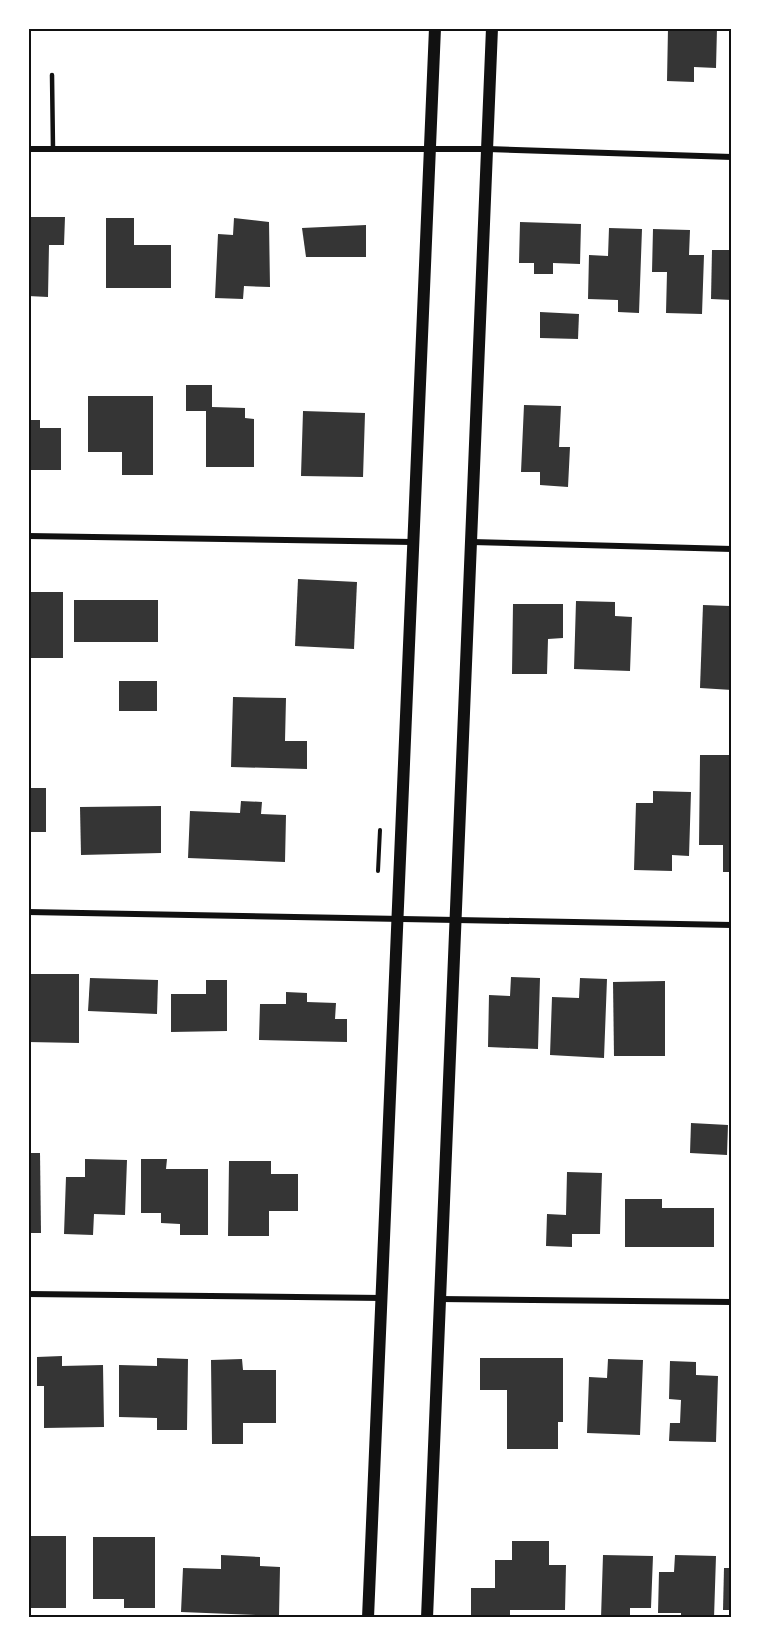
<svg xmlns="http://www.w3.org/2000/svg" width="760" height="1646" font-family="Mulish,sans-serif">
  <rect width="100%" height="100%" fill="#fff"/>
  <g fill="#353535">
    <path d="M668,28H717L716,68L694,67V82L667,81Z"/>
    <path d="M28,217H65L64,245H49L48,297L28,296Z"/>
    <path d="M106,218H134V245H171V288H106Z"/>
    <path d="M234,218L269,222L270,287L244,286L243,299L215,298L218,234L233,235Z"/>
    <path d="M520,222L581,224L580,264L553,263V274H534V263H519Z"/>
    <path d="M366,225V257H306L302,228Z"/>
    <path d="M609,228L642,229L639,313L618,312V300L588,299L589,255L608,256Z"/>
    <path d="M653,229L690,230L689,255H704L702,314L666,313L667,272H652Z"/>
    <path d="M712,250H732V300L711,299Z"/>
    <path d="M540,312L579,314L578,339L540,338Z"/>
    <path d="M186,385H212V407L245,408V418L254,419V467H206V411H186Z"/>
    <path d="M88,396H153V475H122V452H88Z"/>
    <path d="M524,405L561,406L559,447H570L568,487L540,485V472H521Z"/>
    <path d="M303,411L365,413L363,477L301,476Z"/>
    <path d="M28,420H40V428H61V470H28Z"/>
    <path d="M298,579L357,582L354,649L295,646Z"/>
    <rect x="28" y="592" width="35" height="66"/>
    <rect x="74" y="600" width="84" height="42"/>
    <path d="M576,601L615,602V616L632,617L630,671L574,669Z"/>
    <path d="M513,604H563V638L548,639L547,674H512Z"/>
    <path d="M703,605L730,606L732,690L700,688Z"/>
    <rect x="119" y="681" width="38" height="30"/>
    <path d="M233,697L286,698L285,741H307V769L231,767Z"/>
    <path d="M700,755H732V872H723V845H699Z"/>
    <rect x="28" y="788" width="18" height="44"/>
    <path d="M653,791L691,792L689,856L672,855V871L634,870L636,803H653Z"/>
    <path d="M241,801L262,802L261,814L286,815L285,862L188,858L190,811L240,813Z"/>
    <path d="M161,806V853L81,855L80,807Z"/>
    <path d="M28,974H79V1043L28,1042Z"/>
    <path d="M511,977L540,978L538,1049L488,1047L489,995L510,996Z"/>
    <path d="M90,978L158,980L157,1014L88,1011Z"/>
    <path d="M580,978L607,979L604,1058L550,1055L552,997L579,998Z"/>
    <path d="M206,980H227V1031L171,1032V994H206Z"/>
    <path d="M665,981V1056H614L613,982Z"/>
    <path d="M286,992L307,993V1002L336,1003L335,1019H347V1042L259,1040L260,1004H286Z"/>
    <path d="M691,1123L728,1125L727,1155L690,1153Z"/>
    <path d="M28,1153H40L41,1233H28Z"/>
    <path d="M85,1159L127,1160L125,1215L94,1214L93,1235L64,1234L66,1177H85Z"/>
    <path d="M141,1159H167L166,1169H208V1235H180V1224L161,1223V1213H141Z"/>
    <path d="M229,1161H271V1174H298V1211H269V1236H228Z"/>
    <path d="M567,1172L602,1173L600,1234H572V1247L546,1246L547,1214L566,1215Z"/>
    <path d="M625,1199H662V1208H714V1247H625Z"/>
    <path d="M62,1356V1366L103,1365L104,1427L44,1428V1386H37V1357Z"/>
    <path d="M157,1358L188,1359L187,1430H157V1418L119,1417V1365L157,1366Z"/>
    <path d="M480,1358H563V1422H558V1449H507V1390H480Z"/>
    <path d="M242,1359L243,1370H276V1423H243V1444H212L211,1360Z"/>
    <path d="M608,1359L643,1360L640,1435L587,1433L589,1377L607,1378Z"/>
    <path d="M670,1361L696,1362V1375L718,1376L716,1442L669,1441L670,1423H680L681,1400L669,1399Z"/>
    <rect x="28" y="1536" width="38" height="72"/>
    <path d="M93,1537H155V1608H124V1599H93Z"/>
    <path d="M512,1541H549V1565H566L565,1610H510V1618H471V1588H495V1560H512Z"/>
    <path d="M221,1555L260,1557V1566L280,1567L279,1616L181,1612L183,1568L221,1569Z"/>
    <path d="M603,1555L653,1556L651,1608H630V1618H601Z"/>
    <path d="M675,1555L716,1556L714,1618H681V1613H658L659,1572H674Z"/>
    <path d="M724,1568H732V1610H723Z"/>
  </g>
  <g fill="none" stroke-linecap="round" stroke-linejoin="round">
    <path stroke="#111" stroke-width="4" d="M378,871L380,830"/>
    <path stroke="#111" stroke-width="4.5" d="M52,75L53,149"/>
    <g stroke="#111" stroke-width="6">
      <path d="M28,149H488L732,157"/>
      <path d="M28,536L413,542"/>
      <path d="M472,542L732,549"/>
      <path d="M28,912L732,925"/>
      <path d="M28,1294L383,1298"/>
      <path d="M439,1299L732,1302"/>
    </g>
    <g stroke="#111" stroke-width="12">
      <path d="M368,1618L435,28"/>
      <path d="M427,1618L492,28"/>
    </g>
  </g>
  <rect width="760" height="1646" fill="none" stroke="#ffffff" stroke-width="60"/>
  <rect x="30" y="30" width="700" height="1586" fill="none" stroke="#111" stroke-width="2"/>
</svg>
